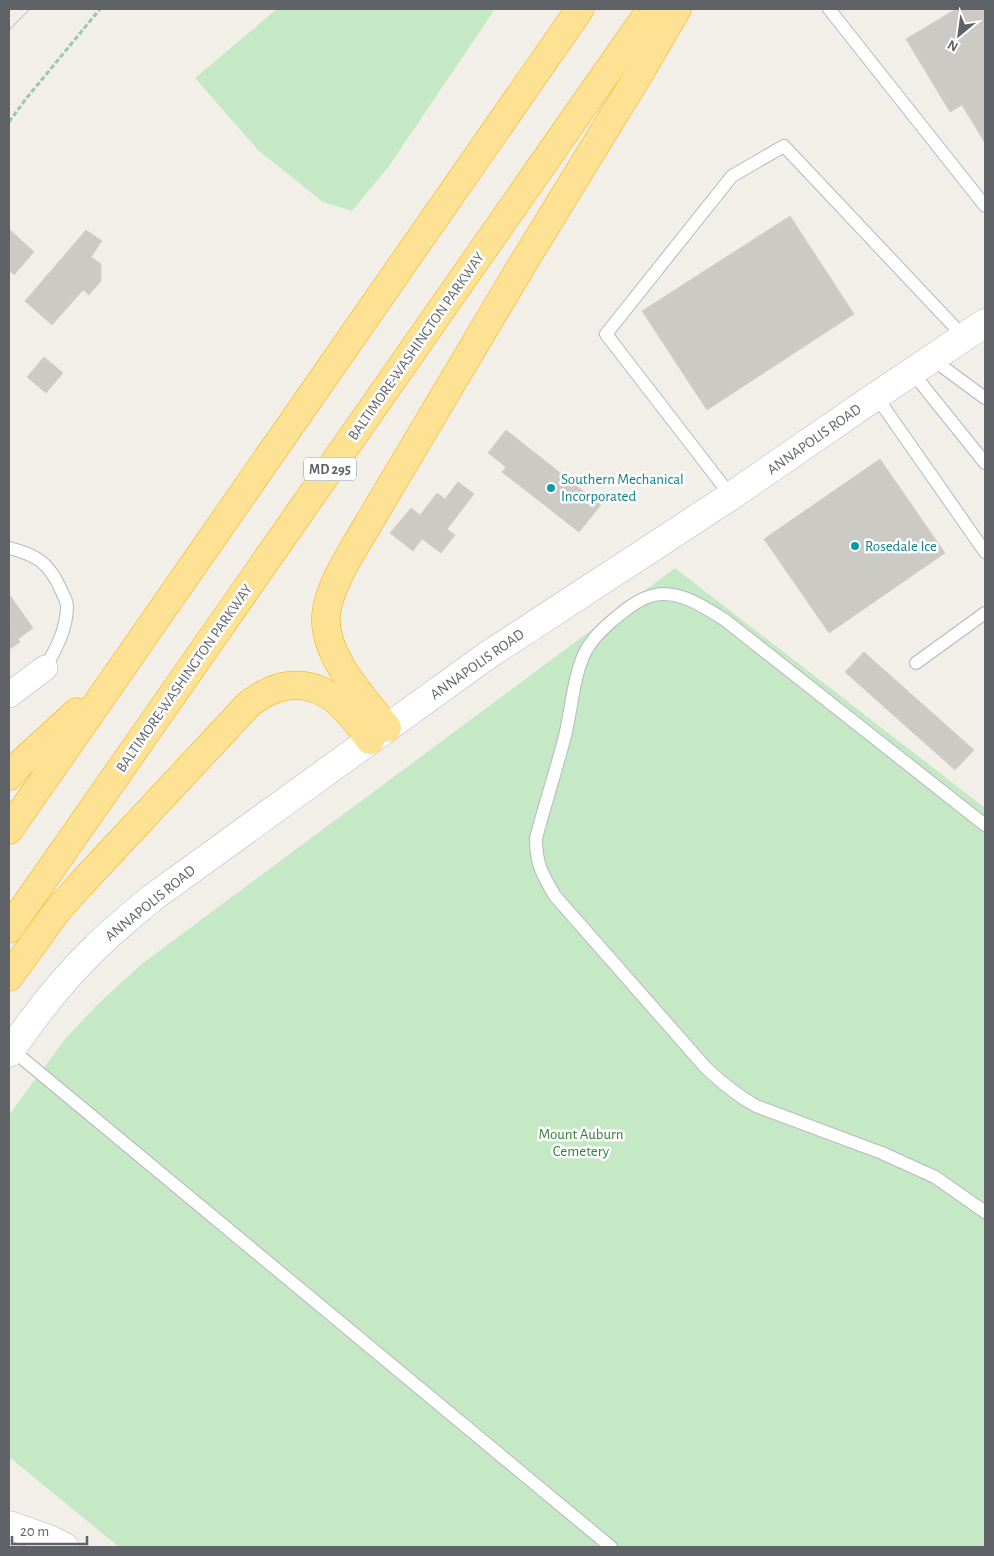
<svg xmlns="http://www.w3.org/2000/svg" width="994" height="1556" font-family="'Alegreya Sans',sans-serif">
  <rect width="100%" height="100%" fill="#f1efe8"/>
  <g fill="#c5e8c5">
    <path d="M277,9H495L389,166L352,211L323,202L258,150L195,78Z"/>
    <path d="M675,568L985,808V1547H119L9,1457V1115L65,1039L99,1003L143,963Z"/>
  </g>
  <g fill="#cccac5" stroke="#d6d1c6">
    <path d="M956,9H985V143L962,105L950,112L906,39Z"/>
    <path d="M790,216L854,314L707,410L642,311Z"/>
    <path d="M9,229L34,252L14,275L9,270Z"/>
    <path d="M86,230L102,241L91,257L101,264V281L89,295L83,290L52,325L25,301Z"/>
    <path d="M44,357L63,373L46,393L27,377Z"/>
    <path d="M506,430L601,505L579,532L502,472L506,467L488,453Z"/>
    <path d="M880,459L945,553L829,633L764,539Z"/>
    <path d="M458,482L474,494L447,529L455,535L441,553L422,539L413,551L390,533L411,508L420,515L437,493L445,499Z"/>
    <path d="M9,594L33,628L18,639L9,626Z"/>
    <path d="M9,626L20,642L10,649L9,647Z"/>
    <path d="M864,652L974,750L955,770L845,672Z"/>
  </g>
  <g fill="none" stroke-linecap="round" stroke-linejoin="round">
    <defs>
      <g id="service">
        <path d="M829,9L985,206"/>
        <path d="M932,359L985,398"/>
        <path d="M912,372L985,463"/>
        <path d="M876,396L985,552"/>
        <path d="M731,496L606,334L732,176L784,146L964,337"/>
        <path d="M9,548C38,555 50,564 62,592C64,596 67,602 67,606C67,629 56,649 45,668"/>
        <path d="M916,663L985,613"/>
        <path d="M985,825L725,620C705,607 679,590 655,595C639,598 625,610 613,620C599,632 587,644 581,662C572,686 571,714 564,740C555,773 545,805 536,838C536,865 542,874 555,896L706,1068C722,1083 736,1095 756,1106L882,1153L935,1177L985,1212"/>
        <path d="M11,1049L611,1547"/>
      </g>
      <path id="minor" d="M9,695L45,668"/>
      <path id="tertiary" d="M9,1525L49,1539L65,1547"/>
      <path id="secondary" d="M9,1053C34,1016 62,980 94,949C112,931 132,915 152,898L485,657L731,496L876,396L985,323"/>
      <g id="motorway">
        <path d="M387,728C364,698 323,656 326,615C329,589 345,563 358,541L522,265L641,71L677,9"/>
        <path d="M9,776L19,765L77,712"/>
        <path d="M9,830L580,9"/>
        <path d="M9,929L651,9"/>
        <path d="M9,977L57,911L80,885L248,705C276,682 307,677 337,701C350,712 360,726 370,740"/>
      </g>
    </defs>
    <use href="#service" stroke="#b5b8bc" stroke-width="14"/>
    <use href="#minor" stroke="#b5b8bc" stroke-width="26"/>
    <use href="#tertiary" stroke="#b5b8bc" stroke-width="29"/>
    <use href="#secondary" stroke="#b6babf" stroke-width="29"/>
    <use href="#motorway" stroke="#f9ab00" stroke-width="29"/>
    <path stroke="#9cc7a9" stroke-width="3" stroke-dasharray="5 2.5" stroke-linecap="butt" d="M9,122L25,100L100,9"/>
    <use href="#service" stroke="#fff" stroke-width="12"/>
    <use href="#minor" stroke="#fff" stroke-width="25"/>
    <use href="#tertiary" stroke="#fff" stroke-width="28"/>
    <use href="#secondary" stroke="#fff" stroke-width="28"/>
    <use href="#motorway" stroke="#fde293" stroke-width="28"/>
    <path stroke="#b6b7b8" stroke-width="1" d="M9,30L30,9"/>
  </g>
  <g fill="#0f9aa8" stroke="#fff" stroke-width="2">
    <circle cx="551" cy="488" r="5"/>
    <circle cx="855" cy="546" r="5"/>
  </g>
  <g text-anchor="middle" stroke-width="5" stroke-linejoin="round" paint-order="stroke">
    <rect fill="#fff" stroke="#8f9295" stroke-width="1" x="304" y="457.5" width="52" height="23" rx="4"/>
    <g font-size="14" font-weight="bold" fill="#5f6368">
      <text x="330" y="474">MD 295</text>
    </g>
    <g font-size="15" fill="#5f6368" stroke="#fff">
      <text transform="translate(416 346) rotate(-55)" y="5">BALTIMORE-WASHINGTON PARKWAY</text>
      <text transform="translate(814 439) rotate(-35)" y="5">ANNAPOLIS ROAD</text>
      <text transform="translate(477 664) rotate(-35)" y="5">ANNAPOLIS ROAD</text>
      <text transform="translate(184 678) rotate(-55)" y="5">BALTIMORE-WASHINGTON PARKWAY</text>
      <text transform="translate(150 903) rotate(-39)" y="5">ANNAPOLIS ROAD</text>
    </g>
    <g font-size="15" fill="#0d838f" stroke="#fff" text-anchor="start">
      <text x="561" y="484">Southern Mechanical<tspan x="561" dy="17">Incorporated</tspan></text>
      <text x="865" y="551">Rosedale Ice</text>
    </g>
    <g font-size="15" fill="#348238" stroke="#fff">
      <text x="581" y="1139">Mount Auburn<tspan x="581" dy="17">Cemetery</tspan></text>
    </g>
  </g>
  <rect width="994" height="1556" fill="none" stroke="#5f6368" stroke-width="20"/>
  <g transform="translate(959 35) rotate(209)" stroke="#ffffff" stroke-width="4" paint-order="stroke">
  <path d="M0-4L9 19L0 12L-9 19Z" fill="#5f6368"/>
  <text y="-8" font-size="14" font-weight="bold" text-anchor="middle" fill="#5f6368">N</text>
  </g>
  <path d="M12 1536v8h75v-8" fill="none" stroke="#5f6368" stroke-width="2.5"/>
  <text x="20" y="1536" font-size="15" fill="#5f6368" stroke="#ffffff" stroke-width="4" paint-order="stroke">20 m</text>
</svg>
